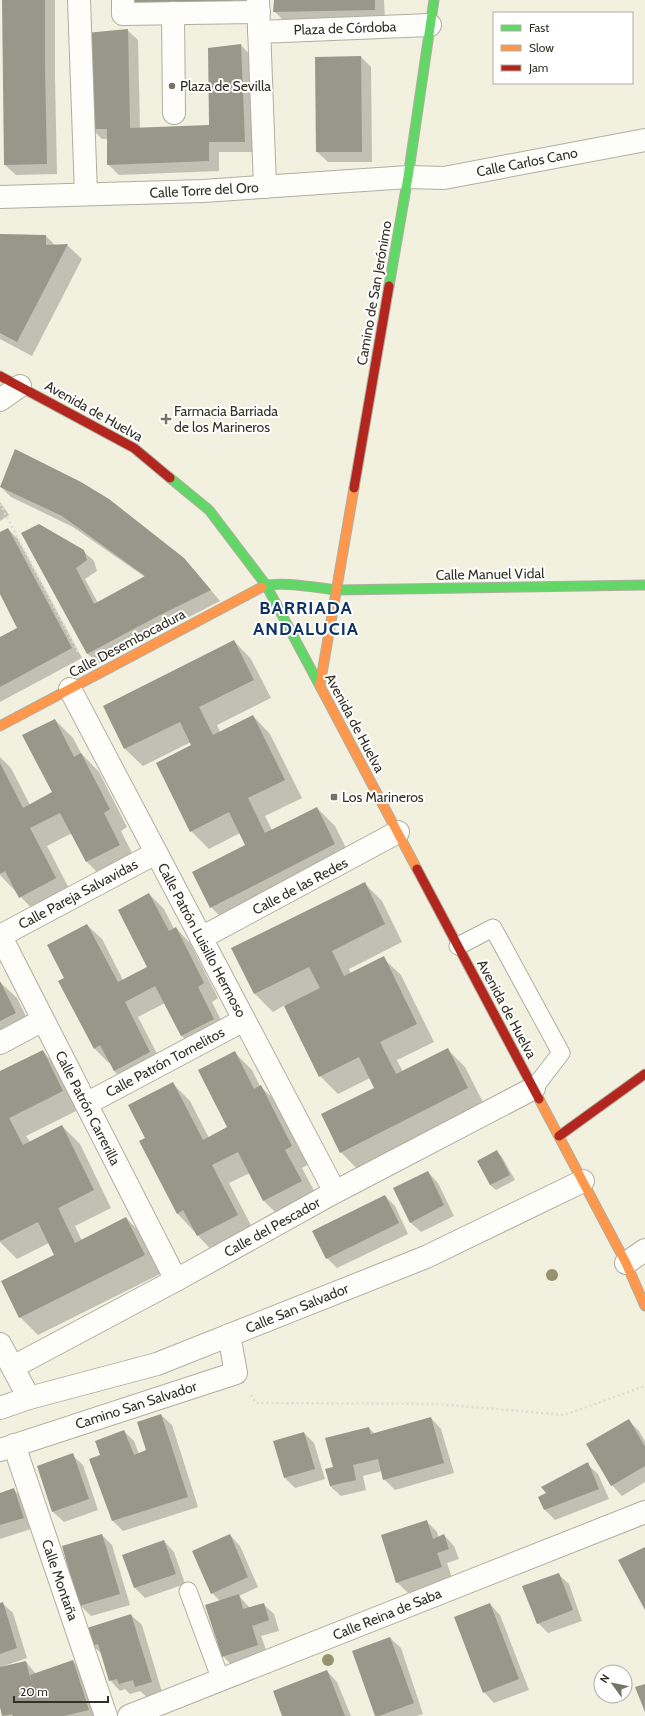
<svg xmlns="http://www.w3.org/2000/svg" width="645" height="1716" font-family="Cabin,sans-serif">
  <rect width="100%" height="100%" fill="#f2f1df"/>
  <g fill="#0003">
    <path d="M3,0H55V78L57,174L16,175L5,165Z"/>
    <path d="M132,0H247V16Z"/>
    <path d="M275,0H384L385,20L285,22L274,11Z"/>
    <path d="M127,30L138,40L140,129L210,126L241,45L251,56L255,152H219V171L119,175L108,164V139H102L92,129Z"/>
    <path d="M361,57L371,67L372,162H328L317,152Z"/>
    <path d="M0,235L46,236L56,246L67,245L82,259L32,356L0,339Z"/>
    <path d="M1,487L194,570L220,601L98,664L88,654L23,533L83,551L94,561L97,571L85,579L98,603L145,577L73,527L11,497Z"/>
    <path d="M0,502L9,515L0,521Z"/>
    <path d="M8,529L18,539L82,658L0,702V638L18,628L0,592V533Z"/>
    <path d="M234,641L251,659L271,698L217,725L220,732L253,716L270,734L302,798L265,816L272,830L317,808L335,826L353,862L229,925L211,907L246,845L240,833L209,849L191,831L193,746L191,742L143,766L125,749L104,706Z"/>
    <path d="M55,720L73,738L81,753L99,772L127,827L121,831L137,863L104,879L87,862L72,833L47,846L73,896L38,915L0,875V757L11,768L30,805L53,793Z"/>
    <path d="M364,883L382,901L402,942L349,969L351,974L383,958L401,975L434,1042L397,1060L403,1072L448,1050L465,1067L485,1106L358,1170L341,1152L375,1088L370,1078L338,1094L320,1076L285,1005L273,1012L255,994L233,949Z"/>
    <path d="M149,894L164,909L174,929L176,928L190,943L218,998L212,1002L228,1034L196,1050L181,1035L165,1003L138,1017L164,1067L129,1085L114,1071L110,1062L109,1063L94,1048L65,978L87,925L102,939L123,980L148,967Z"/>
    <path d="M0,982L17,998L33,1031L0,1048Z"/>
    <path d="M42,1051L60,1069L80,1109L26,1136L30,1142L62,1126L80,1144L111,1208L75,1226L82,1241L126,1218L144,1236L162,1273L38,1335L20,1317L56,1256L49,1243L17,1259L0,1242V1073Z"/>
    <path d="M234,1052L252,1070L260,1086L279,1104L309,1164L302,1168L319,1200L282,1219L264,1201L250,1173L229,1183L255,1233L215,1254L177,1213L146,1139L172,1083L190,1101L209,1138L229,1128Z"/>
    <path d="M497,1152L502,1157L515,1180L496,1190L490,1185Z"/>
    <path d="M428,1172L438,1183L454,1216L421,1232L410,1222Z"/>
    <path d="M385,1196L395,1206L408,1234L337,1268L327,1258Z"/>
    <path d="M161,1415L172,1425L198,1507L123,1531L113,1521L90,1460L101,1456L124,1431L134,1441L139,1454L148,1451Z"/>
    <path d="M431,1418L441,1429L454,1473L395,1490L384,1479L382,1471L363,1476L366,1490L341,1496L330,1486L334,1468L369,1428L375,1434Z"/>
    <path d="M628,1420L639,1431L645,1441V1482L622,1496L612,1485Z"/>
    <path d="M304,1433L314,1443L325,1479L295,1488L285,1478Z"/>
    <path d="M72,1455L83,1465L98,1510L64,1522L53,1512L38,1467Z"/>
    <path d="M587,1464L598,1474L609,1499L555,1520L544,1509Z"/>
    <path d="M14,1490L25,1500L34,1528L0,1539V1494Z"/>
    <path d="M426,1521L437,1532L439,1538L444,1535L454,1546L459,1559L447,1563L452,1578L408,1593L397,1582Z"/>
    <path d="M102,1535L112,1545L130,1605L91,1616L80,1605Z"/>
    <path d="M230,1535L240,1546L258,1587L239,1596L250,1608L263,1604L274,1614L279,1631L261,1636L268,1655L233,1667L223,1656L220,1601L212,1593Z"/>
    <path d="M164,1541L174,1552L185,1584L145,1598L135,1588Z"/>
    <path d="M558,1574L569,1584L582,1621L548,1633L538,1623Z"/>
    <path d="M2,1603L13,1613L27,1658L4,1666L5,1667L26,1662L36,1674L73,1661L83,1672L98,1716H4L0,1707V1604Z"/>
    <path d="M490,1604L500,1615L529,1690L494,1703L484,1692Z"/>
    <path d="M131,1615L142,1625L162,1692L147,1697L140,1691L130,1694L125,1689L120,1691L110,1680L102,1654L93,1646Z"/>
    <path d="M390,1638L401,1648L423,1714L417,1716H376Z"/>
    <path d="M327,1671L337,1682L351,1716H283Z"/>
  </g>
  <g fill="#989789">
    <path d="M2,0H45V67L47,164L4,165Z"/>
    <path d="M131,0H233V2L131,3Z"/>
    <path d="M274,0H375V10L273,12Z"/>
    <path d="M128,29L130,128L209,125L208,48L241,44L245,142H209V161L107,165V129H91L86,33Z"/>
    <path d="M361,56L362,152H316L315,57Z"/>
    <path d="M0,234L46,235V245L68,244L17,342L0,333Z"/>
    <path d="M15,449L81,482L109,499L184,558L211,590L158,616L87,654L21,533L39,524L84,550L87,560L76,568L94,604L145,576L62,516L0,487Z"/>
    <path d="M8,528L72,648L0,687V637L17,628L0,594V532Z"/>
    <path d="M234,640L254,680L199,707L213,735L253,715L285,780L248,798L265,833L317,807L335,844L210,908L192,872L245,845L229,812L190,832L156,763L191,745L180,722L124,749L103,706Z"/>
    <path d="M55,719L74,757L81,753L110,809L104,813L120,845L86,862L60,813L30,828L56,878L19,898L5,871L0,874V763L23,808L52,792L22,735Z"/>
    <path d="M365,882L385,924L332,951L344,976L384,956L417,1024L380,1042L396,1074L448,1048L468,1088L340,1153L321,1114L374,1088L359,1057L319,1077L284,1006L320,988L309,967L254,994L231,948Z"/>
    <path d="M149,893L169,931L176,927L204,983L198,987L214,1019L181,1036L155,986L125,1002L150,1052L114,1071L100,1045L94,1049L58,981L64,978L47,945L87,924L118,982L147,967L118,910Z"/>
    <path d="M0,981L16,1013L0,1021Z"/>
    <path d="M43,1050L63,1091L9,1118L23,1145L62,1125L94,1190L58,1208L75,1243L126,1217L145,1255L19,1318L1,1281L54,1255L38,1222L0,1241V1071Z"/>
    <path d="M235,1051L254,1089L261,1085L292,1146L285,1150L302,1181L263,1201L238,1152L212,1165L238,1215L197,1236L183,1210L177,1214L139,1141L145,1138L128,1105L173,1082L203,1140L227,1127L198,1070Z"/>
    <path d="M497,1150L510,1175L490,1185L477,1161Z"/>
    <path d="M428,1171L444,1205L410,1223L393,1188Z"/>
    <path d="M385,1195L399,1223L326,1259L312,1231Z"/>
    <path d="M161,1414L188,1497L112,1521L89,1459L100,1455L95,1441L124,1430L134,1455L146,1450L137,1422Z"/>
    <path d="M431,1417L444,1463L383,1480L378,1459L353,1465L356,1480L330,1486L325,1469L333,1467L325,1438L369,1427L371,1434Z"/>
    <path d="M629,1419L645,1447V1466L611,1486L586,1444Z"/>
    <path d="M304,1432L315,1469L284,1478L273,1441Z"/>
    <path d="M73,1453L89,1499L52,1512L37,1466Z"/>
    <path d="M588,1462L599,1489L544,1510L538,1497L546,1493L541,1487Z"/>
    <path d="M14,1488L24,1518L0,1525V1493Z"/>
    <path d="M427,1520L433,1539L444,1534L449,1549L437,1553L442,1567L396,1583L381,1535Z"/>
    <path d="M102,1534L120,1594L79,1606L62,1546Z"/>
    <path d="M230,1534L248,1577L211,1594L192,1551Z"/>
    <path d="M164,1540L176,1574L134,1588L122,1555Z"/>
    <path d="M645,1547V1610L618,1560Z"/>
    <path d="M559,1573L573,1610L537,1624L522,1586Z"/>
    <path d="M239,1594L243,1609L264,1603L269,1620L252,1626L258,1645L222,1657L205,1605Z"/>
    <path d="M3,1602L17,1648L0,1654V1603Z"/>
    <path d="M490,1603L519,1679L483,1693L454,1617Z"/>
    <path d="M131,1614L152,1682L135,1687L133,1680L119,1684L117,1679L109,1681L98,1644L92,1646L87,1628Z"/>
    <path d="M390,1637L414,1703L379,1716H375L352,1651Z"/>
    <path d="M73,1660L89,1710L64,1716H13L12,1714L2,1716L0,1707V1667L26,1661L31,1682L30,1675Z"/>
    <path d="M327,1670L345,1716H282L273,1691Z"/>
    <path d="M645,1684V1712L635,1687Z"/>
  </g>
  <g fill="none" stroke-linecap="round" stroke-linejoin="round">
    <defs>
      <g id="lane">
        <path d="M458,946L493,928L561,1053L534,1088"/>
        <path d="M188,1591L221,1680"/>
      </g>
      <g id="street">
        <path d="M79,0L86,194"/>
        <path d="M123,0V14L259,12"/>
        <path d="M258,0L265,187"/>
        <path d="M173,13L174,113"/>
        <path d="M259,32L430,25"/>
        <path d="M0,197L203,191L408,177L444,178L645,140"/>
        <path d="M0,400L20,386"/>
        <path d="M70,689L335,1192"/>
        <path d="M0,935L176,1280"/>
        <path d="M0,936L156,853"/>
        <path d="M201,938L398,832"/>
        <path d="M0,1043L43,1020"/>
        <path d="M86,1104L244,1020"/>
        <path d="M626,1263L645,1250"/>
        <path d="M0,1344L29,1398"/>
        <path d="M13,1367L176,1280L335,1192L534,1088"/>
        <path d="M0,1408L29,1398L157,1364L426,1257L583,1181"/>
        <path d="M14,1445L106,1716"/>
        <path d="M0,1450L236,1373L229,1335"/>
        <path d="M129,1716L645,1512"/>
      </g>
      <g id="fast">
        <path d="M389,286L408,177L434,0"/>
        <path d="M170,478L209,510L266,585L321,688"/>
        <path d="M262,587C275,580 319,588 336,590L645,585"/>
      </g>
      <g id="slow">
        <path d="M320,685L354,488"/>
        <path d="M321,688L417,869"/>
        <path d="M0,726L262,587"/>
        <path d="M539,1099L626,1263L645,1306"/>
      </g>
      <g id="jam">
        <path d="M0,376L134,448L170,478"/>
        <path d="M354,488L389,286"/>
        <path d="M417,869L539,1099"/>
        <path d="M559,1136L645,1074"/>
      </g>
    </defs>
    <use href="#lane" stroke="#afaea0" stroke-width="19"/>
    <use href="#street" stroke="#afaea0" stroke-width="24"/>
    <use href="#fast" stroke="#afaea0" stroke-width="11"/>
    <use href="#slow" stroke="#afaea0" stroke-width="11"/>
    <use href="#jam" stroke="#afaea0" stroke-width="11"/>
    <g stroke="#dcdbd6" stroke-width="2.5" stroke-dasharray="2 3" stroke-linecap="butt">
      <path d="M0,504L79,654"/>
      <path d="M251,1395L256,1403L439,1404L564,1415L645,1386"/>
    </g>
    <use href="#lane" stroke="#fdfdfa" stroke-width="17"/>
    <use href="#street" stroke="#fdfdfa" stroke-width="22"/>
    <use href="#fast" stroke="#63d668" stroke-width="9"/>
    <use href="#slow" stroke="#ff974d" stroke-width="9"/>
    <use href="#jam" stroke="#b3261e" stroke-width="9"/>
  </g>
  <g fill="#97936c">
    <circle cx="552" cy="1275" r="6"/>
    <circle cx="328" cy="1660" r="6"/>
  </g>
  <g fill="#757466" stroke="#fff" stroke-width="1.5">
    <circle cx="172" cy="86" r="4"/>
    <path d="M164 413h4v4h4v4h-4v4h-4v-4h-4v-4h4z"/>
    <rect x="330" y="793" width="8" height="8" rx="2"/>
  </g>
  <g text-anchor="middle" stroke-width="4" stroke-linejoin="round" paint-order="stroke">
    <g font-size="14" fill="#323125" stroke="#fff">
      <text transform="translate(345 28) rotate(-2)" y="5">Plaza de Córdoba</text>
      <text transform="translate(527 162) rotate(-11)" y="5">Calle Carlos Cano</text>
      <text transform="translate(204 190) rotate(-3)" y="5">Calle Torre del Oro</text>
      <text transform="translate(374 293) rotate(-80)" y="5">Camino de San Jerónimo</text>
      <text transform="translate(94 411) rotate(29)" y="5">Avenida de Huelva</text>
      <text transform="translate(490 574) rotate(-1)" y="5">Calle Manuel Vidal</text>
      <text transform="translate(127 643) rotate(-28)" y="5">Calle Desembocadura</text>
      <text transform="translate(355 723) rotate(62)" y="5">Avenida de Huelva</text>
      <text transform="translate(300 886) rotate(-28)" y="5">Calle de las Redes</text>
      <text transform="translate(78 894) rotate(-28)" y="5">Calle Pareja Salvavidas</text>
      <text transform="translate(202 940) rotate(62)" y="5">Calle Patrón Luisillo Hermoso</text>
      <text transform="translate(507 1009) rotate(62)" y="5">Avenida de Huelva</text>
      <text transform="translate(165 1062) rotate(-28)" y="5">Calle Patrón Tornelitos</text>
      <text transform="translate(88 1108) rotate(63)" y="5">Calle Patrón Carrerilla</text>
      <text transform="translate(272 1227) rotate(-29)" y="5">Calle del Pescador</text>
      <text transform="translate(297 1308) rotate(-22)" y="5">Calle San Salvador</text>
      <text transform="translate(136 1405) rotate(-18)" y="5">Camino San Salvador</text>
      <text transform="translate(60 1580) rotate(71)" y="5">Calle Montaña</text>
      <text transform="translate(387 1614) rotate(-22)" y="5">Calle Reina de Saba</text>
    </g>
    <g font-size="14" fill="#323125" stroke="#fff" text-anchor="start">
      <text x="180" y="91">Plaza de Sevilla</text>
      <text x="174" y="416">Farmacia Barriada<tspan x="174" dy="16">de los Marineros</tspan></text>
      <text x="342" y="802">Los Marineros</text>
    </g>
    <g font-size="18" font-weight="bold" letter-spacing="1" fill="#113468" stroke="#fff">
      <text x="306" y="614">BARRIADA<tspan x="306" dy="21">ANDALUCIA</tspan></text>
    </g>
  </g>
  <rect x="493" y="12" width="140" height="72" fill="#ffffff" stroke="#adada8"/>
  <rect x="501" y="25" width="20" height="6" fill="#63d668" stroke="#adada8"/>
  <text x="529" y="32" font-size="12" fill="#323125">Fast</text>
  <rect x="501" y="45" width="20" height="6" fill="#ff974d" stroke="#adada8"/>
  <text x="529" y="52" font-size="12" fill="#323125">Slow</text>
  <rect x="501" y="65" width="20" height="6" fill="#b3261e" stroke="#adada8"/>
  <text x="529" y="72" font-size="12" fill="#323125">Jam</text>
  <g transform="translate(613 1684) rotate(303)"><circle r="19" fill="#ffffff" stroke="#adada8"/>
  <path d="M0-3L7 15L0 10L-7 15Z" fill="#757466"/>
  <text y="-6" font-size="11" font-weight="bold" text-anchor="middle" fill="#323125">N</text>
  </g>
  <path d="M14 1696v6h94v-6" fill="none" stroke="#323125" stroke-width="2"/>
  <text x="20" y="1696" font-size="12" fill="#323125" stroke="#ffffff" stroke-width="3" paint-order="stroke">20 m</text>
</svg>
